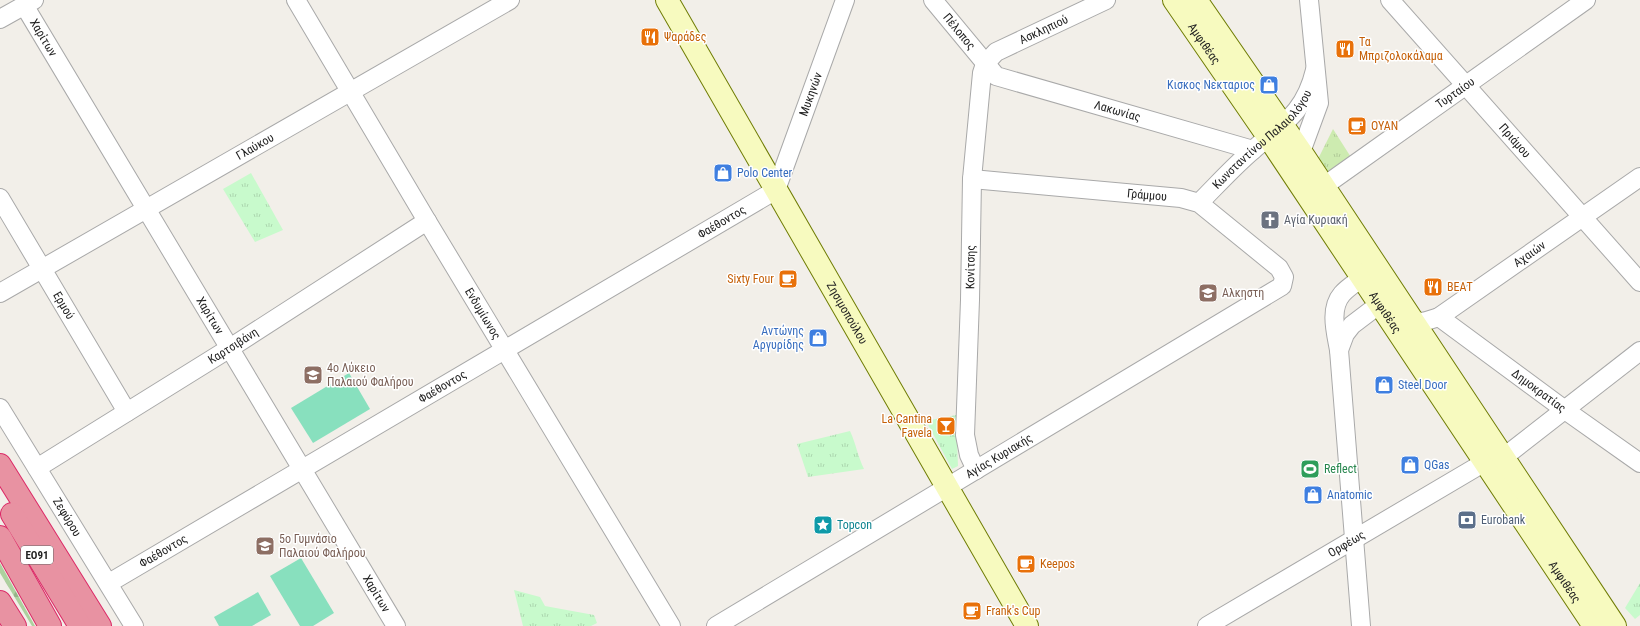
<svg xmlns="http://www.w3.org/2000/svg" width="1640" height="626" font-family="'Roboto Condensed',sans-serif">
  <defs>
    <pattern id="grass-tufts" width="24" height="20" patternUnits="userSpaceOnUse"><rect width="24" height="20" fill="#cdebb0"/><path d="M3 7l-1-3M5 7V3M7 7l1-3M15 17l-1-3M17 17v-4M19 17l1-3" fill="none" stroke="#b0c997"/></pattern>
    <pattern id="forest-firs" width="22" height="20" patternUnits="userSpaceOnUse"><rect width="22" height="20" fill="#add19e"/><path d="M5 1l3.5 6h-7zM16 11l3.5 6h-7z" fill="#95b388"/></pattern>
    <pattern id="park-tufts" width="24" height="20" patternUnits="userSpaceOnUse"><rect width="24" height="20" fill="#c8facc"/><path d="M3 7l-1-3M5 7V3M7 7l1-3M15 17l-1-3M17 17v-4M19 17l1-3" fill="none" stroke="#acd6af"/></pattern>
  </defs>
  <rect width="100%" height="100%" fill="#f2efe9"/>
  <path fill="url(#grass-tufts)" d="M1333,129L1354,162L1332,178L1317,161Z"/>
  <path fill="url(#forest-firs)" d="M0,563L35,626H32L0,573Z"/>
  <g fill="url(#park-tufts)">
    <path d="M251,173L283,230L255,242L223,189Z"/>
    <path d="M956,415L958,466L952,469L926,421Z"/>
    <path d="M850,431C856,444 858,457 864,469L808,477L797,444Z"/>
    <path d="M1640,583V615L1635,619L1625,608Z"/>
    <path d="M514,590L540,597L545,606L594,615L597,623L591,626H523Z"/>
  </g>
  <g fill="#88e0be">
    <path d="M349,373L370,409L313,443L291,408Z"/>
    <path d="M301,558L334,613L313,626H300L270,576Z"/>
    <path d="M258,592L271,615L252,626H219L214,617Z"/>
  </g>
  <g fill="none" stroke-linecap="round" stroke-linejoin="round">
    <defs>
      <g id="street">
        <path id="s1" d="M296,0L427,221L671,626"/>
        <path id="s2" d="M933,0L996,76L1253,150"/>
        <path id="s3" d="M1390,0L1640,282"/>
        <path id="s4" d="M24,5L396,626"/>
        <path d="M0,19L34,0"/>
        <path d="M1301,152L1319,103L1309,0"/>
        <path id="s5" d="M1324,186L1586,0"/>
        <path id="s6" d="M0,198L127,412"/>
        <path id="s7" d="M1199,203C1217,185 1234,166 1253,150C1284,123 1305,112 1315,70"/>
        <path id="s8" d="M0,293L510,0"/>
        <path id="s9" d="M1439,317L1565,410L1640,463"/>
        <path id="s10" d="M1414,321L1423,322L1439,317L1640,177"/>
        <path d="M1339,350L1345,334L1352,325L1381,303L1382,291"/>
        <path id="s11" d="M0,408L134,626"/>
        <path d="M1504,457L1640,351"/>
        <path id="s12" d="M37,468L230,348L427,221"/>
        <path id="s13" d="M976,470L969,455L965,435L970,300L972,179L982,73L985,64L996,52L1106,0"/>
        <path id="s14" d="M109,583L776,190L845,0"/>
        <path id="s15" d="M716,626L1282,286L1284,277L1279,268L1199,203L1181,198L972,179"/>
        <path id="s16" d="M1207,626L1485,462"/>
        <path d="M1361,626L1339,350C1336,333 1329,309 1342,294C1347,288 1355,283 1362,278"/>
      </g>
      <g id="secondary">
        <path id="s17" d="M667,0L1027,626"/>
        <path id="s18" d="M1174,0L1269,138L1594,626"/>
        <path d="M1196,0L1301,152L1615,626"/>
      </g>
      <g id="highway">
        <path d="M0,465L100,626"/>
        <path d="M12,514L80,626"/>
        <path d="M0,537L50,626"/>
        <path d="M0,602L15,626"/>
      </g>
    </defs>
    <use href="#street" stroke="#a9a9a9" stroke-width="20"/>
    <use href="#secondary" stroke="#707d05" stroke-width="24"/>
    <use href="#highway" stroke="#dc2a67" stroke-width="24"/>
    <use href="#street" stroke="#fff" stroke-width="18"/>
    <use href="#secondary" stroke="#f7fabf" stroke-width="22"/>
    <use href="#highway" stroke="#e892a2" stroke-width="22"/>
  </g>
  <defs>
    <symbol id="restaurant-square" viewBox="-11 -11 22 22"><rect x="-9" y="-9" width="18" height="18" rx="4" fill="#e8710a" stroke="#fff"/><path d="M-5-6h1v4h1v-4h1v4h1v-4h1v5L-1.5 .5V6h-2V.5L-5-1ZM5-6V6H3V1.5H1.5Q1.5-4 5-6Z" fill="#fff"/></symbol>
    <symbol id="shop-square" viewBox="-11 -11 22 22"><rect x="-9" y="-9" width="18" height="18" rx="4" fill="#3f7fe0" stroke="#fff"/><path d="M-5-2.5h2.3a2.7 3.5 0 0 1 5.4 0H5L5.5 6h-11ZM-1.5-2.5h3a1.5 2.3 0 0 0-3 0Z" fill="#fff"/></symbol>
    <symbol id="cafe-square" viewBox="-11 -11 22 22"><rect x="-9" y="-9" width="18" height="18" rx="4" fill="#e8710a" stroke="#fff"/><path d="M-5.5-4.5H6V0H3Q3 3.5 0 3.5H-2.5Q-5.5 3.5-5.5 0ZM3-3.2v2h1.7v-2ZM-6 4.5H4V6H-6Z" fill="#fff"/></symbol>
    <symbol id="church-square" viewBox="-11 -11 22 22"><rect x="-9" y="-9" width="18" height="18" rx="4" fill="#6b7280" stroke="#fff"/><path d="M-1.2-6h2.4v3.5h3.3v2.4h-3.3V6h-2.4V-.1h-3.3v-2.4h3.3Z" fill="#fff"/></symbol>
    <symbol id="school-square" viewBox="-11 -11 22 22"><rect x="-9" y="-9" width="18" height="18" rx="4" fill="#8d6e63" stroke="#fff"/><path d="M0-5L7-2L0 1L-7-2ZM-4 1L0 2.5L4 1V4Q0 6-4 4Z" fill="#fff"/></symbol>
    <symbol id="bar-square" viewBox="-11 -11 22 22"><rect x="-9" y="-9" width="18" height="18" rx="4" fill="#e8710a" stroke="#fff"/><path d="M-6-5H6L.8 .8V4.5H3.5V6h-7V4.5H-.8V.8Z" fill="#fff"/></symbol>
    <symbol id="stadium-square" viewBox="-11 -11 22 22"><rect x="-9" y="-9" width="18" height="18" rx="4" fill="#2e9e5b" stroke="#fff"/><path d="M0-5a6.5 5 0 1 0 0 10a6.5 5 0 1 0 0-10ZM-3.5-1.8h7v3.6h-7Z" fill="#fff"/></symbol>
    <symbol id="bank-square" viewBox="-11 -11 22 22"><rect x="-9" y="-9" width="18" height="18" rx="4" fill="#5c6f8a" stroke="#fff"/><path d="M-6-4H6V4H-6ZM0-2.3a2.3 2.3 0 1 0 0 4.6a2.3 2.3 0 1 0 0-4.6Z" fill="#fff"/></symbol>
    <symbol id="sight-square" viewBox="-11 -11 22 22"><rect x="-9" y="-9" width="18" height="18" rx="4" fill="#0f9aa8" stroke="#fff"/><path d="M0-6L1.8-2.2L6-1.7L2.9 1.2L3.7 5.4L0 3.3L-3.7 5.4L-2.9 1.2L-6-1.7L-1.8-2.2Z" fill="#fff"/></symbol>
  </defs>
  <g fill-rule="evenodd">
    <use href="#restaurant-square" x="639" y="26" width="22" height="22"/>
    <use href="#restaurant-square" x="1334" y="38" width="22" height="22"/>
    <use href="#shop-square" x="1258" y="74" width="22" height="22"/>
    <use href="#cafe-square" x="1346" y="115" width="22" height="22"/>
    <use href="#shop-square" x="712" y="162" width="22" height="22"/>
    <use href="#church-square" x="1259" y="209" width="22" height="22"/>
    <use href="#cafe-square" x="777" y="268" width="22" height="22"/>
    <use href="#restaurant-square" x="1422" y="276" width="22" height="22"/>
    <use href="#school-square" x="1197" y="282" width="22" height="22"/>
    <use href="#shop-square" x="807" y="327" width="22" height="22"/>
    <use href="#school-square" x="302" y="364" width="22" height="22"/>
    <use href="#shop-square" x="1373" y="374" width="22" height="22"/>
    <use href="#bar-square" x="935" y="415" width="22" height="22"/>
    <use href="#shop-square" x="1399" y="454" width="22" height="22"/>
    <use href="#stadium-square" x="1299" y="458" width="22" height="22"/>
    <use href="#shop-square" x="1302" y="484" width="22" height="22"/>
    <use href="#bank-square" x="1456" y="509" width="22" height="22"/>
    <use href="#sight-square" x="812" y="514" width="22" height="22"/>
    <use href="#school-square" x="254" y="535" width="22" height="22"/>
    <use href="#cafe-square" x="1015" y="553" width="22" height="22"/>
    <use href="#cafe-square" x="961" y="600" width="22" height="22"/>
  </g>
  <g text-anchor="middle" stroke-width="3" stroke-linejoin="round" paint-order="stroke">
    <rect fill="#fff" stroke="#646464" stroke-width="1" x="21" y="546" width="32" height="18" rx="3"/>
    <g font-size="11" font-weight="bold" fill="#222">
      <text x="37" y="559">ΕΟ91</text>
    </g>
    <g font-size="12" fill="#222" stroke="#fff">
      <text dy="4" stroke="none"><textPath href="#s13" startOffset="478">Ασκληπιού</textPath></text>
      <text dy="4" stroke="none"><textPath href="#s2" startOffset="41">Πέλοπος</textPath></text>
      <text dy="4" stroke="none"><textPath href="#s4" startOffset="38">Χαρίτων</textPath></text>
      <text dy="4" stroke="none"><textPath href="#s18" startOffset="53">Αμφιθέας</textPath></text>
      <text dy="4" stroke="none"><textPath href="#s5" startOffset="161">Τυρταίου</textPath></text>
      <text dy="4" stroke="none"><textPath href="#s14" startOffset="876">Μυκηνών</textPath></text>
      <text dy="4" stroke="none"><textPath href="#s2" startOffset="225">Λακωνίας</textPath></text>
      <text dy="4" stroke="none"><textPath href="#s7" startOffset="90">Κωνσταντίνου Παλαιολόγου</textPath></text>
      <text dy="4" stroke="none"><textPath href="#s3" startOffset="188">Πριάμου</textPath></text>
      <text dy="4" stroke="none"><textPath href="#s8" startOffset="294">Γλαύκου</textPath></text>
      <text transform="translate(1147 195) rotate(5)" y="4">Γράμμου</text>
      <text dy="4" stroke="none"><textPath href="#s14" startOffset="711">Φαέθοντος</textPath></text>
      <text dy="4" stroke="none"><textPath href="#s10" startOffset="136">Αχαιών</textPath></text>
      <text dy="4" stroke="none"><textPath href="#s13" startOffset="205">Κονίτσης</textPath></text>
      <text dy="4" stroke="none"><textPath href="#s6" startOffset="125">Ερμού</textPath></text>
      <text dy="4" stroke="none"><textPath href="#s18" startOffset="377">Αμφιθέας</textPath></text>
      <text dy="4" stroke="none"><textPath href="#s1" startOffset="365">Ενδυμίωνος</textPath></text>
      <text dy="4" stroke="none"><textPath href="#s17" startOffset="361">Ζησιμοπούλου</textPath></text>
      <text dy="4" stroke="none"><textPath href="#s4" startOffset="362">Χαρίτων</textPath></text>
      <text dy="4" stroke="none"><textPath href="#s12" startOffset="231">Καρτσιβάνη</textPath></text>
      <text dy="4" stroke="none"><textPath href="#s14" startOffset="387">Φαέθοντος</textPath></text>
      <text dy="4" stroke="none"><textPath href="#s9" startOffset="124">Δημοκρατίας</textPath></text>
      <text dy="4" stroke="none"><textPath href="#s15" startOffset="330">Αγίας Κυριακής</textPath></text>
      <text dy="4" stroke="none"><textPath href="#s11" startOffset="128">Ζεφύρου</textPath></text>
      <text dy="4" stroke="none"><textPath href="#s16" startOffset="162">Ορφέως</textPath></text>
      <text dy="4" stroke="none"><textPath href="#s14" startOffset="63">Φαέθοντος</textPath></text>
      <text dy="4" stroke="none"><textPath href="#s18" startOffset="701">Αμφιθέας</textPath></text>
      <text dy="4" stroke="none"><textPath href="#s4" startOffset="686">Χαρίτων</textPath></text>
    </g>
    <g font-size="12" fill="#c56008" stroke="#fff" text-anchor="start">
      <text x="664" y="41">Ψαράδες</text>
      <text x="1359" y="46">Τα<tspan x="1359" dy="14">Μπριζολοκάλαμα</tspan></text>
      <text x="1371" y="130">OYAN</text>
      <text x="774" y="283" text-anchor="end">Sixty Four</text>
      <text x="1447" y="291">ΒΕΑΤ</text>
      <text x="932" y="423" text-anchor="end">La Cantina<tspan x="932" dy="14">Favela</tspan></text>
      <text x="1040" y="568">Keepos</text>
      <text x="986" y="615">Frank's Cup</text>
    </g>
    <g font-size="12" fill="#366cbe" stroke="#fff" text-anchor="start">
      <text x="1255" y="89" text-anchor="end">Κισκος Νεκταριος</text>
      <text x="737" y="177">Polo Center</text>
      <text x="804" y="335" text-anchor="end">Αντώνης<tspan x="804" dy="14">Αργυρίδης</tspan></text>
      <text x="1398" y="389">Steel Door</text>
      <text x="1424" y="469">QGas</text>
      <text x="1327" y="499">Anatomic</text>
    </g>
    <g font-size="12" fill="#5b616d" stroke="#fff" text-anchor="start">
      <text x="1284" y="224">Αγία Κυριακή</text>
    </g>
    <g font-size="12" fill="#785e54" stroke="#fff" text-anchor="start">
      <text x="1222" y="297">Αλκηστη</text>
      <text x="327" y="372">4ο Λύκειο<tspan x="327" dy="14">Παλαιού Φαλήρου</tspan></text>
      <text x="279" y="543">5ο Γυμνάσιο<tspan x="279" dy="14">Παλαιού Φαλήρου</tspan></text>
    </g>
    <g font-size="12" fill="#27864d" stroke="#fff" text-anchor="start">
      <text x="1324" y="473">Reflect</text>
    </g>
    <g font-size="12" fill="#4e5e75" stroke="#fff" text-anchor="start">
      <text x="1481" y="524">Eurobank</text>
    </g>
    <g font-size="12" fill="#0d838f" stroke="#fff" text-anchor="start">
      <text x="837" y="529">Topcon</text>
    </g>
  </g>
</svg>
